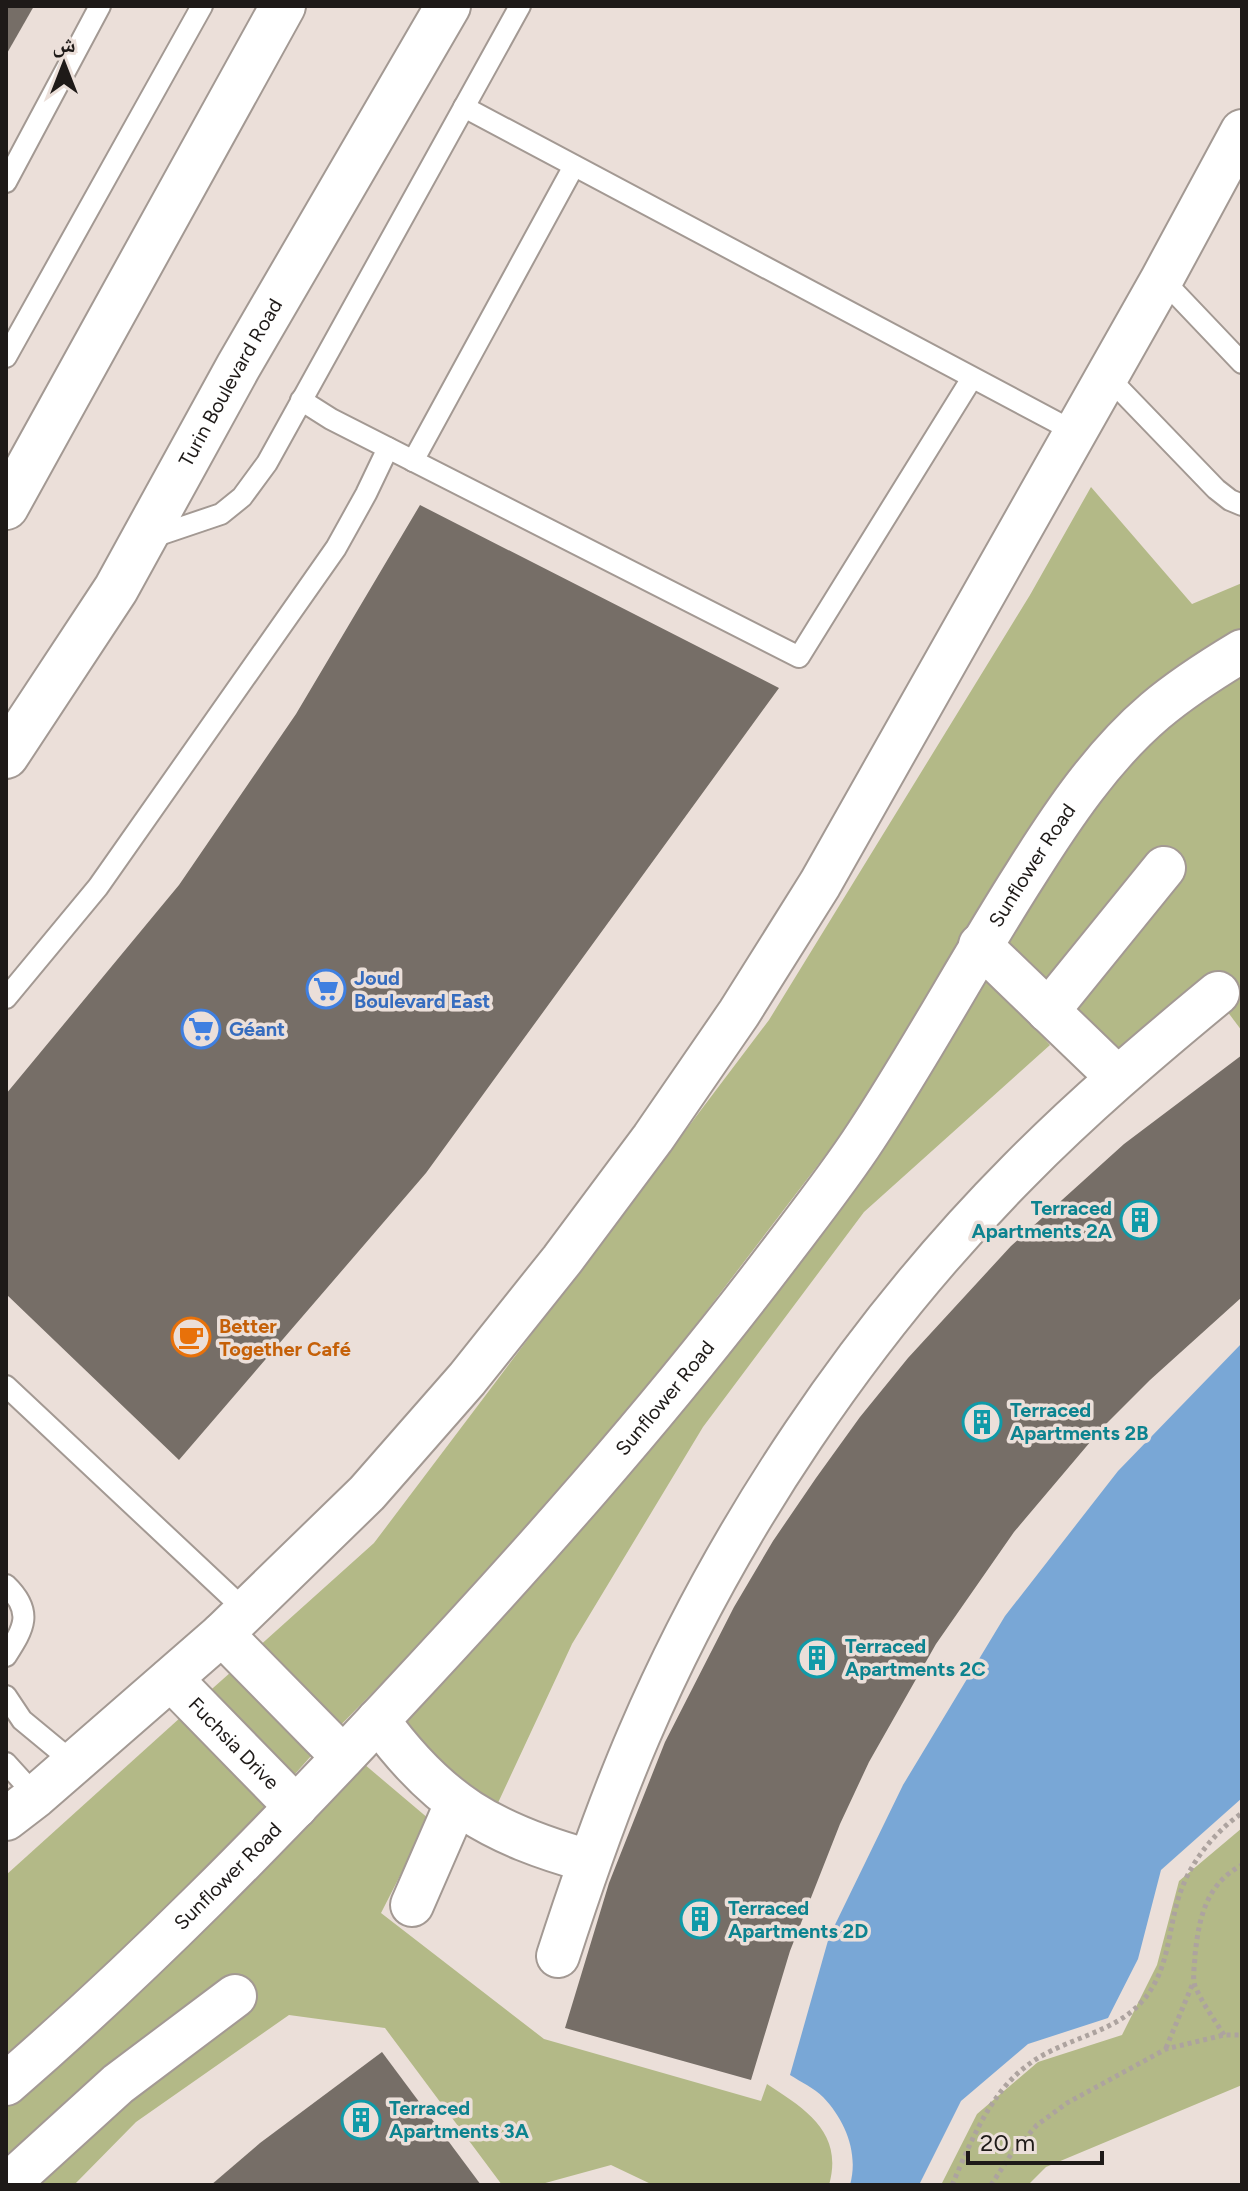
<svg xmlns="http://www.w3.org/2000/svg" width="1248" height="2191" font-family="Figtree,'Noto Naskh Arabic',sans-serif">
  <rect width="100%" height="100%" fill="#ebdfd9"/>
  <g fill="#b3b987">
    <path d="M1091,487L1192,604L1242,583V639L1162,683L847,1127L563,1499L325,1741L246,1658L374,1543L769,1020L1030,595Z"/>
    <path d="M1242,670V1031L1212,991L1105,1068L997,944L1095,792L1179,704Z"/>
    <path d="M982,967L1050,1045L864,1212L703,1427L572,1644L490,1820L370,1734L583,1516Z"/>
    <path d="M231,1672L311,1756L279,1792L195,1704Z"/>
    <path d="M181,1717L266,1807L75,2004L6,2057V1875Z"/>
    <path d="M351,1753L429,1819L381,1913L544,2039L761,2101L767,2084C805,2109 844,2132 829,2185H653L611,2165L538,2185H502L385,2028L289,2015L136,2122L74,2185H6V2091Z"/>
    <path d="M1242,1828V2085L1046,2167L1028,2185H941L977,2114L1038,2062L1122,2035L1157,1965L1179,1881Z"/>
  </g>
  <path fill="#79a7d6" d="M1242,1343V1798L1161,1870L1138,1959L1108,2018L1028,2044L961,2101L919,2185H850C859,2153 845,2120 823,2097C814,2088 801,2082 790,2075L829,1937L903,1785L1005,1616L1118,1471Z"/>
  <g fill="#766e67">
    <path d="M6,6H34L6,55Z"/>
    <path d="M420,505L779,688L426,1173L179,1460L6,1294V1094L179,885L296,714Z"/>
    <path d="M1242,1055V1297L1150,1380L1102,1428L1014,1532L936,1644L869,1762L840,1824L790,1951L751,2080L565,2028L609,1883L665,1742L734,1607L773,1541L816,1478L860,1417L908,1358L1011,1246L1124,1144Z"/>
    <path d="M382,2052L481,2185H211L260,2143Z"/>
  </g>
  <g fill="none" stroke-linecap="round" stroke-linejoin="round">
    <defs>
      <g id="lane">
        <path d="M464,107L1075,432"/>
        <path d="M6,182L100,6"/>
        <path d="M1162,279L1242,363"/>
        <path d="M6,357L202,6"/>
        <path d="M1107,376L1216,489L1230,500L1242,505"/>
        <path d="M301,400L331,419L799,657L972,378"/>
        <path d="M413,461L574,166"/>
        <path d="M150,538L221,514L242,497L267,463L520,6"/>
        <path d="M6,998L98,887L336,548L366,494L388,448"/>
        <path d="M6,1386L246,1611"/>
        <path d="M6,1585C34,1612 24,1628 6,1656"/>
        <path d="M6,1696L22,1720L74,1763"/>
        <path d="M6,1763L36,1796"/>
      </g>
      <g id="street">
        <path d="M980,945L1117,1077"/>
        <path d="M1048,1011L1164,868"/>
        <path d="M222,1634L343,1757"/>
        <path id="s1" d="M171,1679L296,1807"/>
        <path d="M378,1720C438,1803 492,1834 589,1861"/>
        <path d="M6,1819L36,1796L222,1634L367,1493L467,1379L562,1260L653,1138L739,1013L820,884L1162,279L1242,131"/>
        <path d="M412,1905L456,1804"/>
        <path d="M558,1956C582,1882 608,1807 639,1735C727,1530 862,1329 1019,1171C1082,1107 1149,1050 1218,993"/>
        <path id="s2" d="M6,2084C144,1965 271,1835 395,1702C528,1560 657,1415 775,1260C806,1219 838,1179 866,1136C922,1051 970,961 1025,875C1062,816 1102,756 1155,711C1182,688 1212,669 1242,651"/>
        <path d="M7,2185L118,2084L235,1996"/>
      </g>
      <g id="secondary">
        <path d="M6,507L283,6"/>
        <path id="s3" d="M6,756L116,589L238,367L448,6"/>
      </g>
    </defs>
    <use href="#lane" stroke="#a39993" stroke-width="24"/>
    <use href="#street" stroke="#a39993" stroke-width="46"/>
    <use href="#secondary" stroke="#a39993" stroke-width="48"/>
    <g stroke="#ada39f" stroke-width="5" stroke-dasharray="4 4" stroke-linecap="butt">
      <path d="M1224,2035C1214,2019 1202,2003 1195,1986C1192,1977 1195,1964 1195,1955C1199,1918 1206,1884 1242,1865"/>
      <path d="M1166,2048L1193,1983"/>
      <path d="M952,2185C974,2135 994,2081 1045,2054C1084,2033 1128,2028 1152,1988C1171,1957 1169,1920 1182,1888C1193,1859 1216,1831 1242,1813"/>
      <path d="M991,2185L1012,2153L1037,2125L1067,2103L1166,2049L1224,2035H1242"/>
    </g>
    <use href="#lane" stroke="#fff" stroke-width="20"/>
    <use href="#street" stroke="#fff" stroke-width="42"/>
    <use href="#secondary" stroke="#fff" stroke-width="44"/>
  </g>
  <defs>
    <symbol id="supermarket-ring" viewBox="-11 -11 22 22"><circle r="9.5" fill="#ebdfd9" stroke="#3f7fe0" stroke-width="1.5"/><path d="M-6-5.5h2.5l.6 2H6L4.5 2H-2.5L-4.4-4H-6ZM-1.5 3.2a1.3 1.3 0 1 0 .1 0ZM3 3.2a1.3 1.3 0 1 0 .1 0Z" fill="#3f7fe0"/></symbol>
    <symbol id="building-ring" viewBox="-11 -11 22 22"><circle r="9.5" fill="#ebdfd9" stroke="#0f9aa8" stroke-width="1.5"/><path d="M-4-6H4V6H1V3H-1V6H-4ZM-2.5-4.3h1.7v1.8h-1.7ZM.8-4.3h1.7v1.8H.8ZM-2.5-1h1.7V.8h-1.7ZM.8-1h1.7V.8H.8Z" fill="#0f9aa8"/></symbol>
    <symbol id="cafe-ring" viewBox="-11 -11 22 22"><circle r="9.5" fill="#ebdfd9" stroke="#e8710a" stroke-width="1.5"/><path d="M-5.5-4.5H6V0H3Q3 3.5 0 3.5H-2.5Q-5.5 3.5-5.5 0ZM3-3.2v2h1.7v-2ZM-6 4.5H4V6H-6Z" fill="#e8710a"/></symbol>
  </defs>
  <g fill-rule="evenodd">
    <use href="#supermarket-ring" x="304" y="967" width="44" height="44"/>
    <use href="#supermarket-ring" x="179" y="1007" width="44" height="44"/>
    <use href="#building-ring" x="1118" y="1198" width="44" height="44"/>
    <use href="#cafe-ring" x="169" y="1315" width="44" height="44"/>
    <use href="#building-ring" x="960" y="1400" width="44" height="44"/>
    <use href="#building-ring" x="795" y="1636" width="44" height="44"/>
    <use href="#building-ring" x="678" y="1897" width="44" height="44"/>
    <use href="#building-ring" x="339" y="2098" width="44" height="44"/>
  </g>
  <g text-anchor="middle" stroke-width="7" stroke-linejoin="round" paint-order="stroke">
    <g font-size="20" fill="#1e1a18" stroke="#ebdfd9">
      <text dy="7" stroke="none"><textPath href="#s3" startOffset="436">Turin Boulevard Road</textPath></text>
      <text dy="7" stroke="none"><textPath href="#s2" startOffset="1600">Sunflower Road</textPath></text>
      <text dy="7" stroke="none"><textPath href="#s2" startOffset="952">Sunflower Road</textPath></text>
      <text dy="7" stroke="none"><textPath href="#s1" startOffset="90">Fuchsia Drive</textPath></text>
      <text dy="7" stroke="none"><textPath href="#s2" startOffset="304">Sunflower Road</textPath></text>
    </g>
    <g font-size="20" font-weight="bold" fill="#366cbe" stroke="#ebdfd9" text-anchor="start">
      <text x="354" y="985">Joud<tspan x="354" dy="23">Boulevard East</tspan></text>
      <text x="229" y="1036">Géant</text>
    </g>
    <g font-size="20" font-weight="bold" fill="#0d838f" stroke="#ebdfd9" text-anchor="start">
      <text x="1112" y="1215" text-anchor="end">Terraced<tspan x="1112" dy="23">Apartments 2A</tspan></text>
      <text x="1010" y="1417">Terraced<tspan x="1010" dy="23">Apartments 2B</tspan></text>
      <text x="845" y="1653">Terraced<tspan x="845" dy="23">Apartments 2C</tspan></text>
      <text x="728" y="1915">Terraced<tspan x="728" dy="23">Apartments 2D</tspan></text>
      <text x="389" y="2115">Terraced<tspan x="389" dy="23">Apartments 3A</tspan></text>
    </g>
    <g font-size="20" font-weight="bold" fill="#c56008" stroke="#ebdfd9" text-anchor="start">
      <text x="219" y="1333">Better<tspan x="219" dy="23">Together Café</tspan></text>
    </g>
  </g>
  <rect width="1248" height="2191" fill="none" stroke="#1e1a18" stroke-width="16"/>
  <g transform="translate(64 64)" stroke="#ebdfd9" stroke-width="6" paint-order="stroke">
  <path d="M0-6L14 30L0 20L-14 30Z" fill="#1e1a18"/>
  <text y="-12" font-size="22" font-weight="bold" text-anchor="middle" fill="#1e1a18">ش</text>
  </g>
  <path d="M968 2151v12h134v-12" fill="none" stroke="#1e1a18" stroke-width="4"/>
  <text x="980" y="2151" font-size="24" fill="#1e1a18" stroke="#ebdfd9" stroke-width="6" paint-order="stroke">20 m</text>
</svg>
